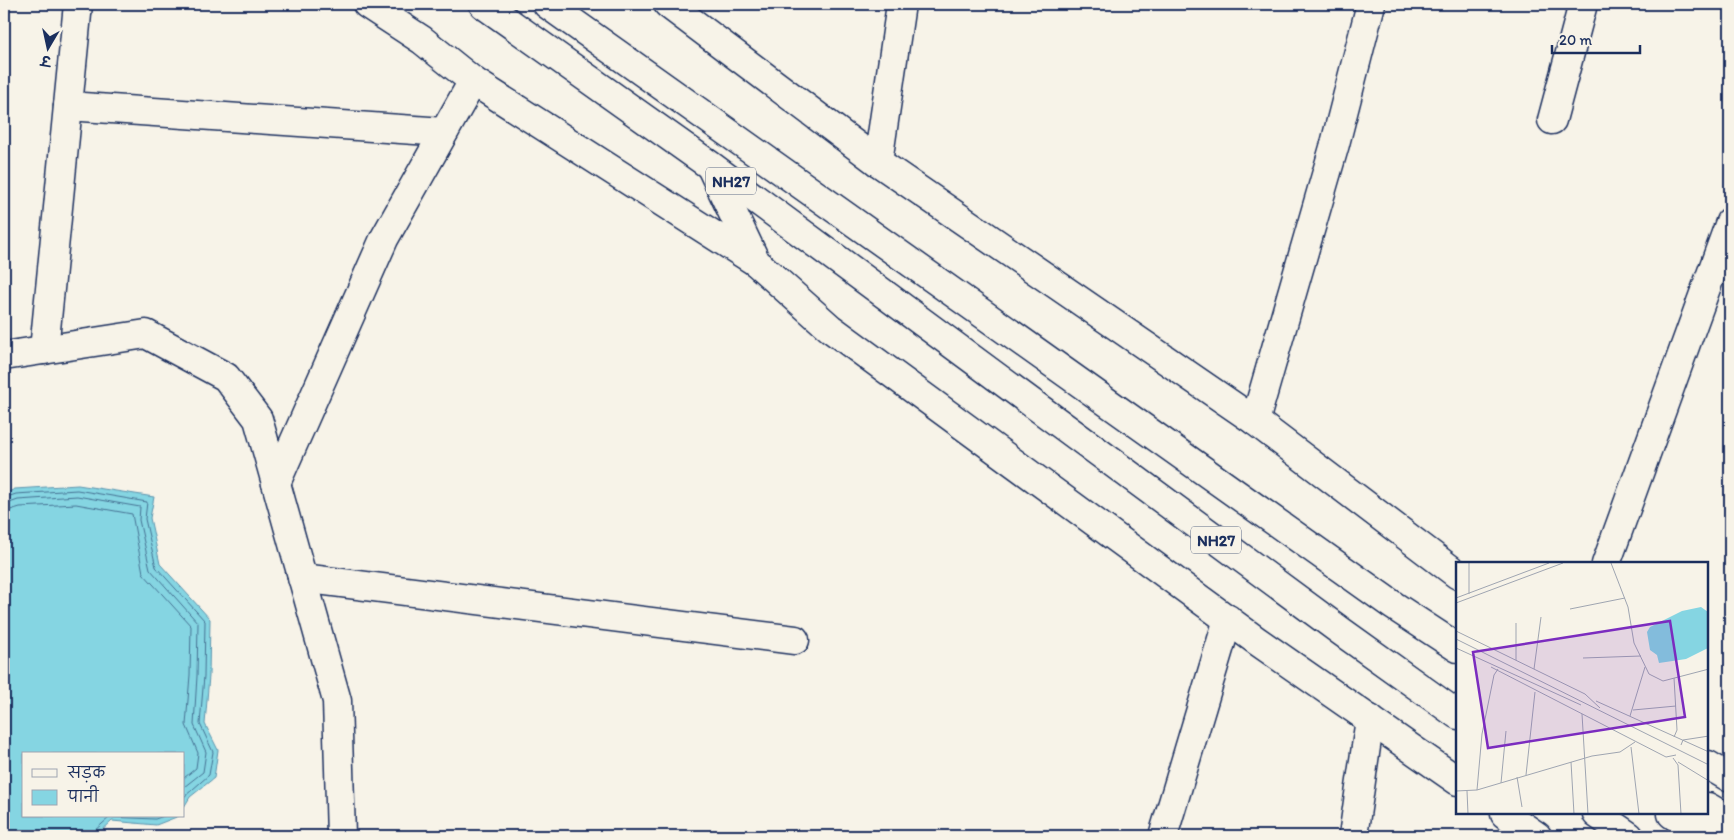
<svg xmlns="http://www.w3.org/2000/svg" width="1734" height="840" font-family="Itim,'Playpen Sans Deva',sans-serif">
  <rect width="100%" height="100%" fill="#f7f3e8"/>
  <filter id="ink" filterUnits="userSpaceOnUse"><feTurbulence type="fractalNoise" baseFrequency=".02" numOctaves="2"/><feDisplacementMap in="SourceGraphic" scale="10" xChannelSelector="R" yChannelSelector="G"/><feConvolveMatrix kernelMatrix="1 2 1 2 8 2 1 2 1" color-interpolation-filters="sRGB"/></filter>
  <g filter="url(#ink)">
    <path fill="#85d5e2" stroke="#5b93ad" d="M78,485L154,497L150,518L160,564L210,619L209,676L205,724L218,750L214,778L190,797L184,807V754H24V816H179L156,825L112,821L96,836H4V494L15,489Z"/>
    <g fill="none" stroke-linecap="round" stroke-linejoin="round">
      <g stroke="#457193" stroke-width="1">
        <path d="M4,498L16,494L77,490L147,502L145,519L156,567L205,621L204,676L200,724L213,752L209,775L184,797"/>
        <path d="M4,505L18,500L77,496L140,507L139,520L150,569L198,623L197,676L194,725L206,752L203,772L184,787"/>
        <path d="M4,512L20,507L76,504L132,514L143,573L191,626L190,675L186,725L198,753L196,768L184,778"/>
        <path d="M93,836L94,831L110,817L155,819L164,816"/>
      </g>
      <defs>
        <g id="minor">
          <path d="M367,4L422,40L473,81L756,262"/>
          <path d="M668,4L878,162L1255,421L1458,575"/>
          <path d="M68,106L444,132"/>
          <path d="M1552,120L1583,4"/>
          <path d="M878,162L901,4"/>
          <path d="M44,350L78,4"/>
          <path d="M4,356L146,334L226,377L258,419L337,701L341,836"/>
          <path d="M1255,421L1335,144L1371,4"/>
          <path d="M276,483L384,239L473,81"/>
          <path d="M1606,564L1730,222"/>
          <path d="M302,578L795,640"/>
          <path d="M1708,765L1730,778"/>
          <path d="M1163,836L1228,619"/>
          <path d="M1353,836L1370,719"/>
        </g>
        <g id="highway">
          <path d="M483,4L711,166L1342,632L1458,715"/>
          <path d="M547,4L1394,606L1458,648"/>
          <path d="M712,169L756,262L830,328L1257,641L1458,781"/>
          <path d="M1708,807L1730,820"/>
          <path d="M1505,814L1537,836"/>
          <path d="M1597,814L1629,836"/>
          <path d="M1672,814L1705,836"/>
        </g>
      </defs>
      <use href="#minor" stroke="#1b2f5e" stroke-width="31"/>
      <use href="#highway" stroke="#1b2f5e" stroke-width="31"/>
      <use href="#minor" stroke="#f7f3e8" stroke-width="28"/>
      <use href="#highway" stroke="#f7f3e8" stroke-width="28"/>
    </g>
  </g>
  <g text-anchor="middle" stroke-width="4" stroke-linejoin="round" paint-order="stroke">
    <g fill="#f7f3e8" stroke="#5d6a87" stroke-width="1">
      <rect x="706" y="167.5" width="50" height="27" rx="4"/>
      <rect x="1191" y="526.5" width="50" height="27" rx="4"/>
    </g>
    <g font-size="16" font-weight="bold" fill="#1b2f5e">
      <text x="731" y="187">NH27</text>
      <text x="1216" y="546">NH27</text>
    </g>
  </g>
  <g transform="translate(1456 562)">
    <rect width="252" height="252" fill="#f7f3e8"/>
    <path d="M245,45L252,50V86L230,97L203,101L201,93L194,88L191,70L194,65L226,49Z" fill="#85d5e2"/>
    <path fill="none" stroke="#9fa5b1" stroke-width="1" d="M13,1V32M155,1L172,45L178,81L193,112L207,119L253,107M0,36L93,1M0,41L107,1M114,47L169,36M60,61V98M0,69L129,132L144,146M0,77L253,203M0,86L125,143M127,96L185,94M35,105L210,195L220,193M78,107L85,55M218,116L221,168L218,175M140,139L253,190M177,148L220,144M126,152L132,252M174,154L189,105M225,183L227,178L253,174M175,185L183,252M217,196L222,203L225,252M115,200L118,252M222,200L253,219M70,213L79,130M61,215L66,245M45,221L50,169M21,228L26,172L38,113L42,107M0,229L21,228L136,194L164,190L179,180M11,229L12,252"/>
    <path fill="#7b2cbf" fill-opacity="0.15" stroke="#7b2cbf" stroke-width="2.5" d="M214,59L229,155L32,186L17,90Z"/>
    <rect width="252" height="252" fill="none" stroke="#1b2f5e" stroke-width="2.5"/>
  </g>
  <rect width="1734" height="840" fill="none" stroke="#f7f3e8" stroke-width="20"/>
  <rect x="10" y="10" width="1714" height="820" fill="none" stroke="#1b2f5e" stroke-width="2" filter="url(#ink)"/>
  <rect x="22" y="752" width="162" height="65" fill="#f7f3e8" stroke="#9fa5b1"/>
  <rect x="32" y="769" width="25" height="8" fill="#f7f3e8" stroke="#9fa5b1"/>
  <text x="68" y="778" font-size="15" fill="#1b2f5e">सड़क</text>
  <rect x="32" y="790" width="25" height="15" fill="#85d5e2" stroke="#9fa5b1"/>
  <text x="68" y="802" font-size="15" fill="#1b2f5e">पानी</text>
  <g transform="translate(48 48) rotate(189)" stroke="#f7f3e8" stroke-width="4" paint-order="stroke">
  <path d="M0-4L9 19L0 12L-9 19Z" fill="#1b2f5e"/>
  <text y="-8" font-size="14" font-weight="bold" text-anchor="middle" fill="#1b2f5e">उ</text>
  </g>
  <path d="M1552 45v8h88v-8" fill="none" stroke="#1b2f5e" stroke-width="2.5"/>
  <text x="1559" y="45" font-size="15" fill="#1b2f5e" stroke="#f7f3e8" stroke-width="4" paint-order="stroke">20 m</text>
</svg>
